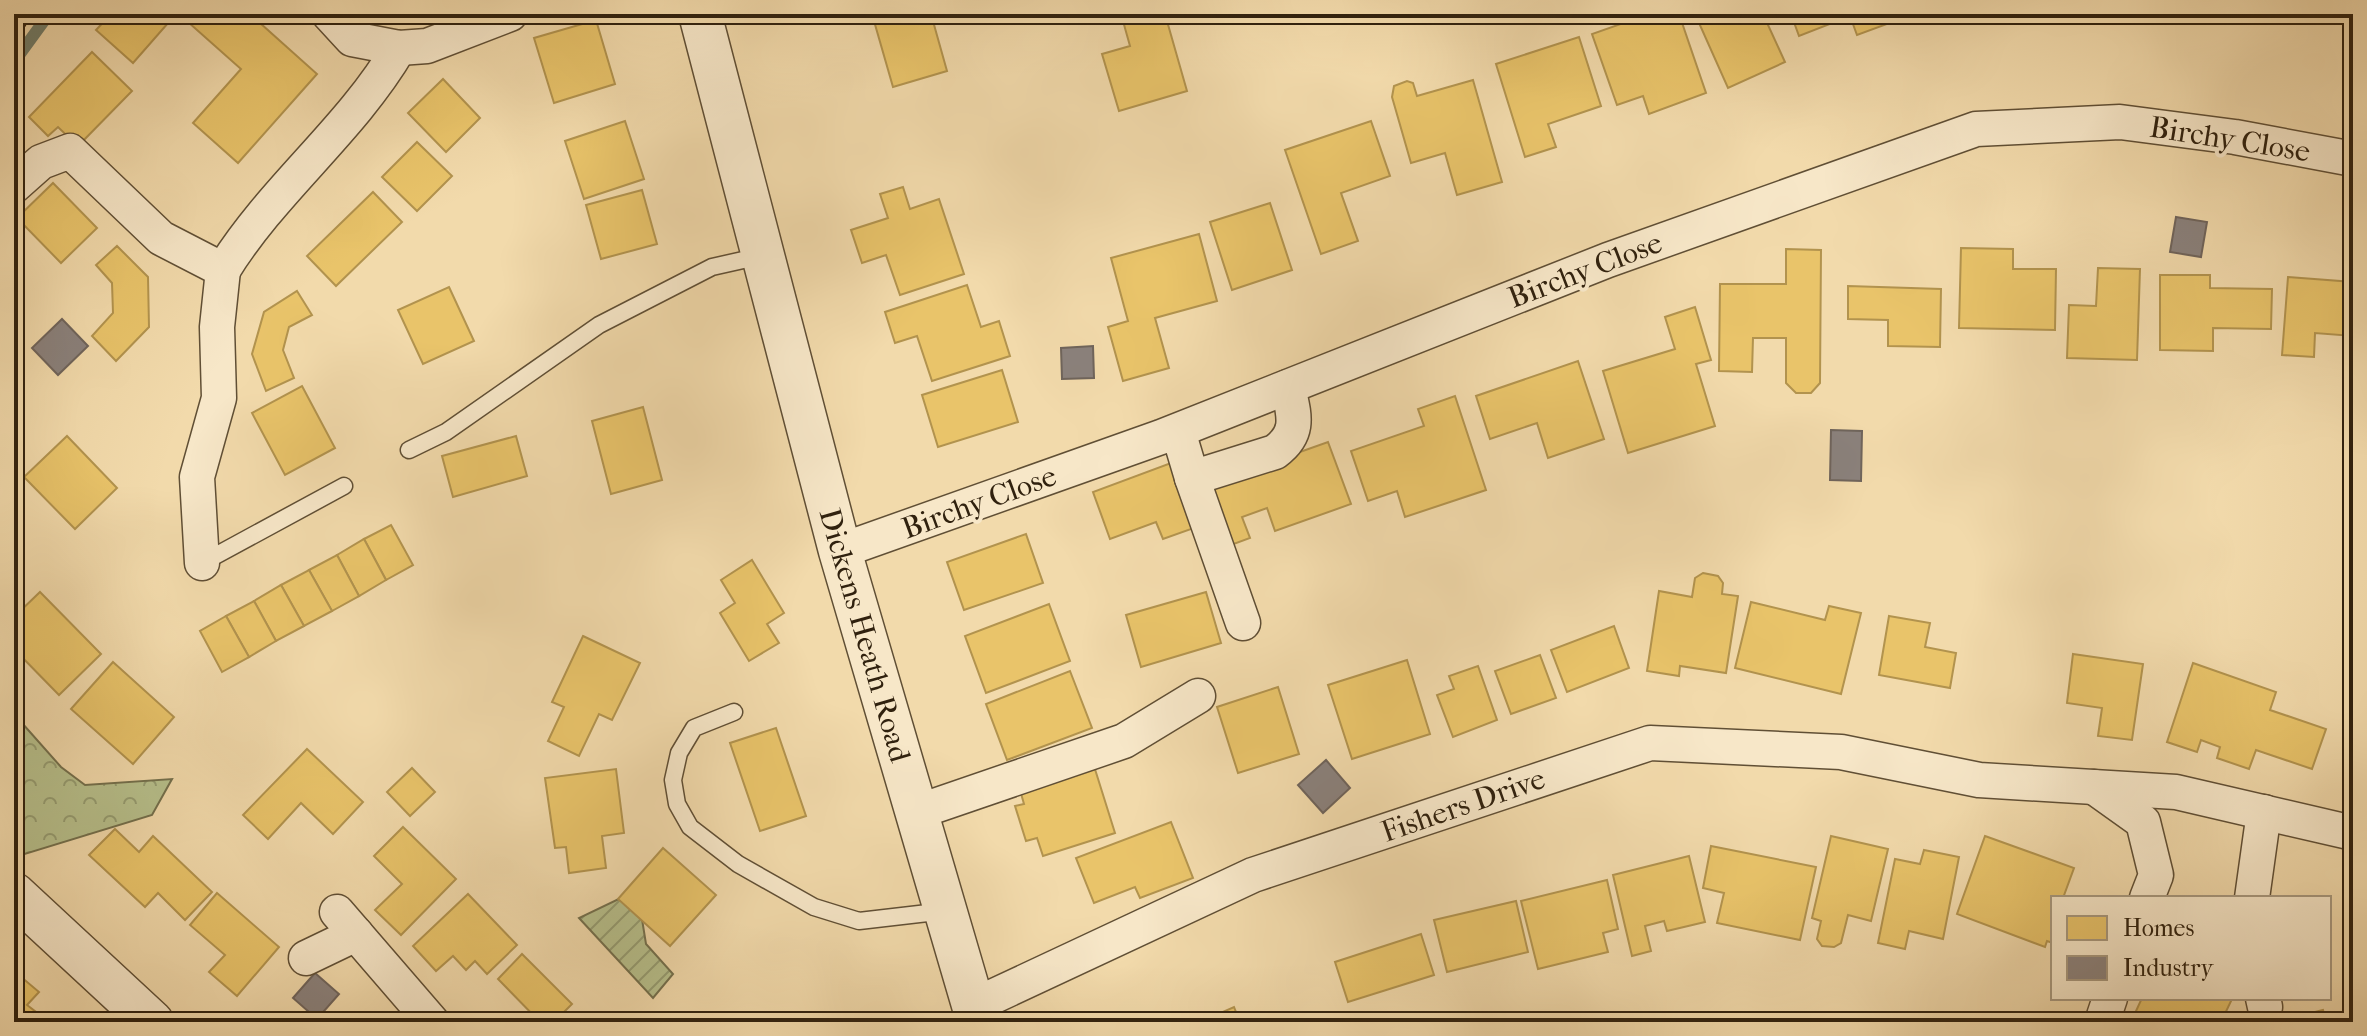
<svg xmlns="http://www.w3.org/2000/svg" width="2367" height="1036" font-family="'IM FELL French Canon',serif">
  <defs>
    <pattern id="forest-crowns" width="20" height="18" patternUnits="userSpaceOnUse" patternTransform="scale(2)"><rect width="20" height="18" fill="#b7c08c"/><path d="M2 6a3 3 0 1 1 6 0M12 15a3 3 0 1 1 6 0" fill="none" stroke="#959c71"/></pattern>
    <pattern id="garden-furrows" width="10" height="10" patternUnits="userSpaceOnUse" patternTransform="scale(2)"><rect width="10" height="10" fill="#b7c08c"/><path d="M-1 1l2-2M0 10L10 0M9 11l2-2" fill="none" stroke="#959c71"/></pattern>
  </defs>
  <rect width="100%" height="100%" fill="#f2daab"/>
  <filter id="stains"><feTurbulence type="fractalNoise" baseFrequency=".0025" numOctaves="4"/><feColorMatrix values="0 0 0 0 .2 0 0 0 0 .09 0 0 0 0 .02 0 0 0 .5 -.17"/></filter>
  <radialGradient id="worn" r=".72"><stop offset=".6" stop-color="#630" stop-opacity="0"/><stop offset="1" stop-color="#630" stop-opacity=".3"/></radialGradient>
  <path fill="url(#forest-crowns)" stroke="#74704d" stroke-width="2" d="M14,714L61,767L85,785L172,779L152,815L15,857Z"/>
  <path fill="url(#garden-furrows)" stroke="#74704d" stroke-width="2" d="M627,895L641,913L646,944L673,974L653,998L579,918Z"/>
  <g fill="#e9c46a" stroke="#b2934e" stroke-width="2">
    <path d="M111,14H176L133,63L96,30Z"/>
    <path d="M179,14H250L317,74L238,163L193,123L241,69Z"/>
    <path d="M872,14H931L947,71L893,87Z"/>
    <path d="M1147,14H1165L1187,91L1119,111L1102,54L1130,46L1123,21Z"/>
    <path d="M1649,14H1679L1706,93L1649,114L1643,96L1617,105L1592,34Z"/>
    <path d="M1695,14H1763L1785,62L1728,88Z"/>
    <path d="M1791,14H1883L1887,24L1857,35L1850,16L1799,36Z"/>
    <path d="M596,20L615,84L554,103L534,38Z"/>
    <path d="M1579,37L1601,106L1548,124L1556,147L1525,157L1496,64Z"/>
    <path d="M92,52L132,91L78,146L58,127L48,136L29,117Z"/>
    <path d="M443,79L480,118L446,152L408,113Z"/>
    <path d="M1473,80L1502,182L1457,195L1445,153L1411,163L1392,97L1394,86L1407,81L1413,83L1417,96Z"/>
    <path d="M625,121L644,179L584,199L565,141Z"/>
    <path d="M1371,121L1390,176L1341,193L1358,241L1321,254L1285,150Z"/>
    <path d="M417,142L452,176L417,211L382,177Z"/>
    <path d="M53,183L97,228L61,263L17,218Z"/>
    <path d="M903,187L910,209L939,199L964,274L900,295L886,255L862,263L851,230L888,218L880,194Z"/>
    <path d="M642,190L657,244L601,259L586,205Z"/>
    <path d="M373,192L402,222L336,286L307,256Z"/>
    <path d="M1270,203L1292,270L1232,290L1210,222Z"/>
    <path d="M1199,234L1217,301L1155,318L1169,368L1123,381L1108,327L1128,321L1111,258Z"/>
    <path d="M117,246L148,277L149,327L116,361L92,336L113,313L112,283L96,265Z"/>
    <path d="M1961,248L2013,249V269H2056L2055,330L1959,328Z"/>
    <path d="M1786,249L1821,250L1820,383L1811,393H1796L1786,383V338H1753L1752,372L1719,371L1720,284H1786Z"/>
    <path d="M2098,268L2140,269L2137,360L2067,358L2069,305L2096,306Z"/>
    <path d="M2160,275H2210V288L2272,289L2271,329L2213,328V351L2160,350Z"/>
    <path d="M2288,277L2353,282V336L2315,333L2314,357L2282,355Z"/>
    <path d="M967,285L981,327L999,321L1010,356L932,381L917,336L895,343L885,312Z"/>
    <path d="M1848,286L1941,289L1940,347L1888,346V320L1848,319Z"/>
    <path d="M449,287L474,341L423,364L398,310Z"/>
    <path d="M297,291L312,315L289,327L283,350L294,378L266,391L252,354L264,312Z"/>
    <path d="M1695,307L1711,360L1696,364L1715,426L1628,453L1603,371L1675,349L1665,317Z"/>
    <path d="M1578,361L1604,439L1548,458L1537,423L1490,439L1476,396Z"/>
    <path d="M1002,370L1018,422L938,447L922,395Z"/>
    <path d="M302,386L335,448L285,475L252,413Z"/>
    <path d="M1455,396L1486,490L1405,517L1397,491L1368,501L1351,451L1424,426L1418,409Z"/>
    <path d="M643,407L662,480L611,494L592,421Z"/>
    <path d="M67,436L117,488L75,529L24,477Z"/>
    <path d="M516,436L527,476L453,497L442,456Z"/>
    <path d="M1328,442L1351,504L1275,531L1267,508L1242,517L1250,538L1231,545L1210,484Z"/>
    <path d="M1171,463L1194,528L1163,539L1156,522L1110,539L1093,492Z"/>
    <path d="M391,525L413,565L386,580L364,539Z"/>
    <path d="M1026,534L1043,583L964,610L947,562Z"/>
    <path d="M364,539L386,580L359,596L337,555Z"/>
    <path d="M337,555L359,596L332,611L309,570Z"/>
    <path d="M752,560L784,613L767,624L779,643L749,661L720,613L735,603L721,580Z"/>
    <path d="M309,570L332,611L304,626L281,585Z"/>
    <path d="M1703,573L1718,576L1723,583L1722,594L1738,596L1726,673L1680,666L1679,676L1647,671L1659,591L1692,597L1695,578Z"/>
    <path d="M281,585L304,626L276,641L254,601Z"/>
    <path d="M40,592L101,654L59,695L14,649V617Z"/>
    <path d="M1206,592L1221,643L1141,667L1126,615Z"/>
    <path d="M254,601L276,641L249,657L226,616Z"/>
    <path d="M1751,602L1825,620L1829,606L1861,613L1841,694L1735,668Z"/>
    <path d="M1049,604L1070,661L986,693L965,636Z"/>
    <path d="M226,616L249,657L222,672L200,631Z"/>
    <path d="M1889,616L1930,623L1925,647L1956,653L1950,688L1879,675Z"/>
    <path d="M1614,626L1629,668L1567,692L1551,650Z"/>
    <path d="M583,636L640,663L612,720L599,714L579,756L548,741L564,707L552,702Z"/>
    <path d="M2073,654L2143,664L2132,740L2098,736L2102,708L2067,703Z"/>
    <path d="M1540,655L1556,698L1511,714L1495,671Z"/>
    <path d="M1407,660L1430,734L1352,759L1328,685Z"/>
    <path d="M113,662L174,717L133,764L71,709Z"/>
    <path d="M2193,663L2276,692L2270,710L2326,729L2312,769L2256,750L2249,769L2217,758L2220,747L2201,740L2197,752L2167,742Z"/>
    <path d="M1478,666L1497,720L1453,737L1437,695L1454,689L1449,676Z"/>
    <path d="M1070,671L1092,728L1007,760L986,704Z"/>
    <path d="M1278,687L1299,754L1238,773L1217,707Z"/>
    <path d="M776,728L806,816L760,831L730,743Z"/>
    <path d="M307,749L363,802L333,834L301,803L268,839L243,815Z"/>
    <path d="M1094,766L1115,833L1043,856L1037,838L1026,841L1015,806L1024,804L1020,790Z"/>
    <path d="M412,768L435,792L410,816L387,792Z"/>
    <path d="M616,769L624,833L602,836L606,868L569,873L566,847L555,848L545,778Z"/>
    <path d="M1171,822L1193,878L1140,898L1135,887L1094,903L1076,858Z"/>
    <path d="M403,827L456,879L401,935L375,910L402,884L374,856Z"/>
    <path d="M115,829L139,852L153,836L212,892L185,920L158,893L145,907L89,855Z"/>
    <path d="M1831,836L1888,849L1871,921L1848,915L1841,943L1834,947L1822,946L1817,939L1821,921L1812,918Z"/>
    <path d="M1985,836L2074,868L2063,898H2053V943L2047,941L2045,947L1957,914Z"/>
    <path d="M1711,846L1816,867L1800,940L1717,923L1724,893L1703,888Z"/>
    <path d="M663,848L716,895L670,946L618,899Z"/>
    <path d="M1924,850L1959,857L1943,939L1909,931L1905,949L1878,943L1895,859L1920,864Z"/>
    <path d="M1689,856L1705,922L1667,931L1664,921L1645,926L1651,951L1632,956L1613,875Z"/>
    <path d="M1607,880L1618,929L1603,933L1608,952L1538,969L1521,901Z"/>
    <path d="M217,893L279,947L237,996L209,972L225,955L190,925Z"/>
    <path d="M468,894L517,945L487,974L475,961L466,970L453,956L436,971L413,946Z"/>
    <path d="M1516,901L1528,952L1447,972L1434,920Z"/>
    <path d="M1421,934L1434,975L1348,1002L1335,962Z"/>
    <path d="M522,954L572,1004L554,1022H540L498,979Z"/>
    <path d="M14,971L39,992L27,1005L36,1012L27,1022H14Z"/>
    <path d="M2142,998H2230L2232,999L2221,1022H2131Z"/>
    <path d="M1234,1007L1240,1022H1200Z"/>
    <path d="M2323,1010L2326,1022H2296L2295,1017Z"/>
  </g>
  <g fill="#8a817c" stroke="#6f645b" stroke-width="2">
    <path d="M2176,217L2207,222L2201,257L2170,252Z"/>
    <path d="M62,319L88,346L58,375L32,348Z"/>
    <path d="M1093,346L1094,378L1062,379L1061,348Z"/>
    <path d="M1831,430L1862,431L1861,481L1830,480Z"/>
    <path d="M1326,760L1350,788L1323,813L1298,785Z"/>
    <path d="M315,973L339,994L317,1019L293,998Z"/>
  </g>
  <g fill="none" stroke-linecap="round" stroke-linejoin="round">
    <path stroke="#707d6b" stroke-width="12" d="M14,62L49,14"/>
    <defs>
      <g id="service">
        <path d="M409,450L446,432L599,325L712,267L761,256"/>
        <path d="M202,563L344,486"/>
        <path d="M734,712L694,728L679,753L673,780L677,804L690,827L738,864L814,907L859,921L945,911"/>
      </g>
      <g id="minor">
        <path d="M329,14L352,39L399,48L427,46L510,14"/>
        <path d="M14,186L41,162L70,151L161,238L223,270L217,327L219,398L197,477L202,563"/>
        <path d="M223,270C273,189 351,130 399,48"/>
        <path d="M1178,431L1192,478L1243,623"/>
        <path d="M1192,478L1275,452C1301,433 1294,415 1288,387"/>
        <path d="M840,551L1161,437L1608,260L1976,129L2120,122L2235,137L2353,159"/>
        <path d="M2094,787L2143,822L2156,875L2147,898"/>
        <path d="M917,812L1124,741L1198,696"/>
        <path d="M2252,898L2264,812"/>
        <path d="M337,912L432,1022"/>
        <path d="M306,958L356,934"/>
        <path d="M2263,998L2265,1007"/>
        <path d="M975,1005L1253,875L1650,743L1841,752L1979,780L2176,792L2353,833"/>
        <path d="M2102,1022L2110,998"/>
      </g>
      <g id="tertiary">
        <path d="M700,14L840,551L978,1022"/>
        <path d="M14,894L152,1022"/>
      </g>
    </defs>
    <use href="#service" stroke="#604f35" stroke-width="19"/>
    <use href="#minor" stroke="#604f35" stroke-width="37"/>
    <use href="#tertiary" stroke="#604f35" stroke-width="45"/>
    <path stroke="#30210e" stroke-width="5" stroke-dasharray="6 4" stroke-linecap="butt" d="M14,36L33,14"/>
    <use href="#service" stroke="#f7e7c8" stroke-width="16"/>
    <use href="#minor" stroke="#f7e7c8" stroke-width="34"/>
    <use href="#tertiary" stroke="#f7e7c8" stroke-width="42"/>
  </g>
  <g text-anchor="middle" stroke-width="8" stroke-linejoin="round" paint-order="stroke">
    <g font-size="30" fill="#30210e" stroke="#f7e7c8">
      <text transform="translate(2230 139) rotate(9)" y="10">Birchy Close</text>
      <text transform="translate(1585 270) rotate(-21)" y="10">Birchy Close</text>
      <text transform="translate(979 502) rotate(-20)" y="10">Birchy Close</text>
      <text transform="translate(865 635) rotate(74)" y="10">Dickens Heath Road</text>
      <text transform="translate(1463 805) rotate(-19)" y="10">Fishers Drive</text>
    </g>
  </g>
  <rect width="2367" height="1036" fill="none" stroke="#f2daab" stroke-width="48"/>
  <rect x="16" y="16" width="2335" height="1004" fill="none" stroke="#30210e" stroke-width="4"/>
  <rect x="24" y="24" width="2319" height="988" fill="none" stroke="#30210e" stroke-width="2"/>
  <rect x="2051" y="896" width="280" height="104" fill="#f7e7c8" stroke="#a7987e" stroke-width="2"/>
  <rect x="2067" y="916" width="40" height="24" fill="#e9c46a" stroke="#a7987e" stroke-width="2"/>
  <text x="2123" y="936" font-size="24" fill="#30210e">Homes</text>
  <rect x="2067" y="956" width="40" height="24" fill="#8a817c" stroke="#a7987e" stroke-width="2"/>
  <text x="2123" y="976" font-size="24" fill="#30210e">Industry</text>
  <rect width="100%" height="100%" filter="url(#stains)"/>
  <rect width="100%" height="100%" fill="url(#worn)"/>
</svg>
